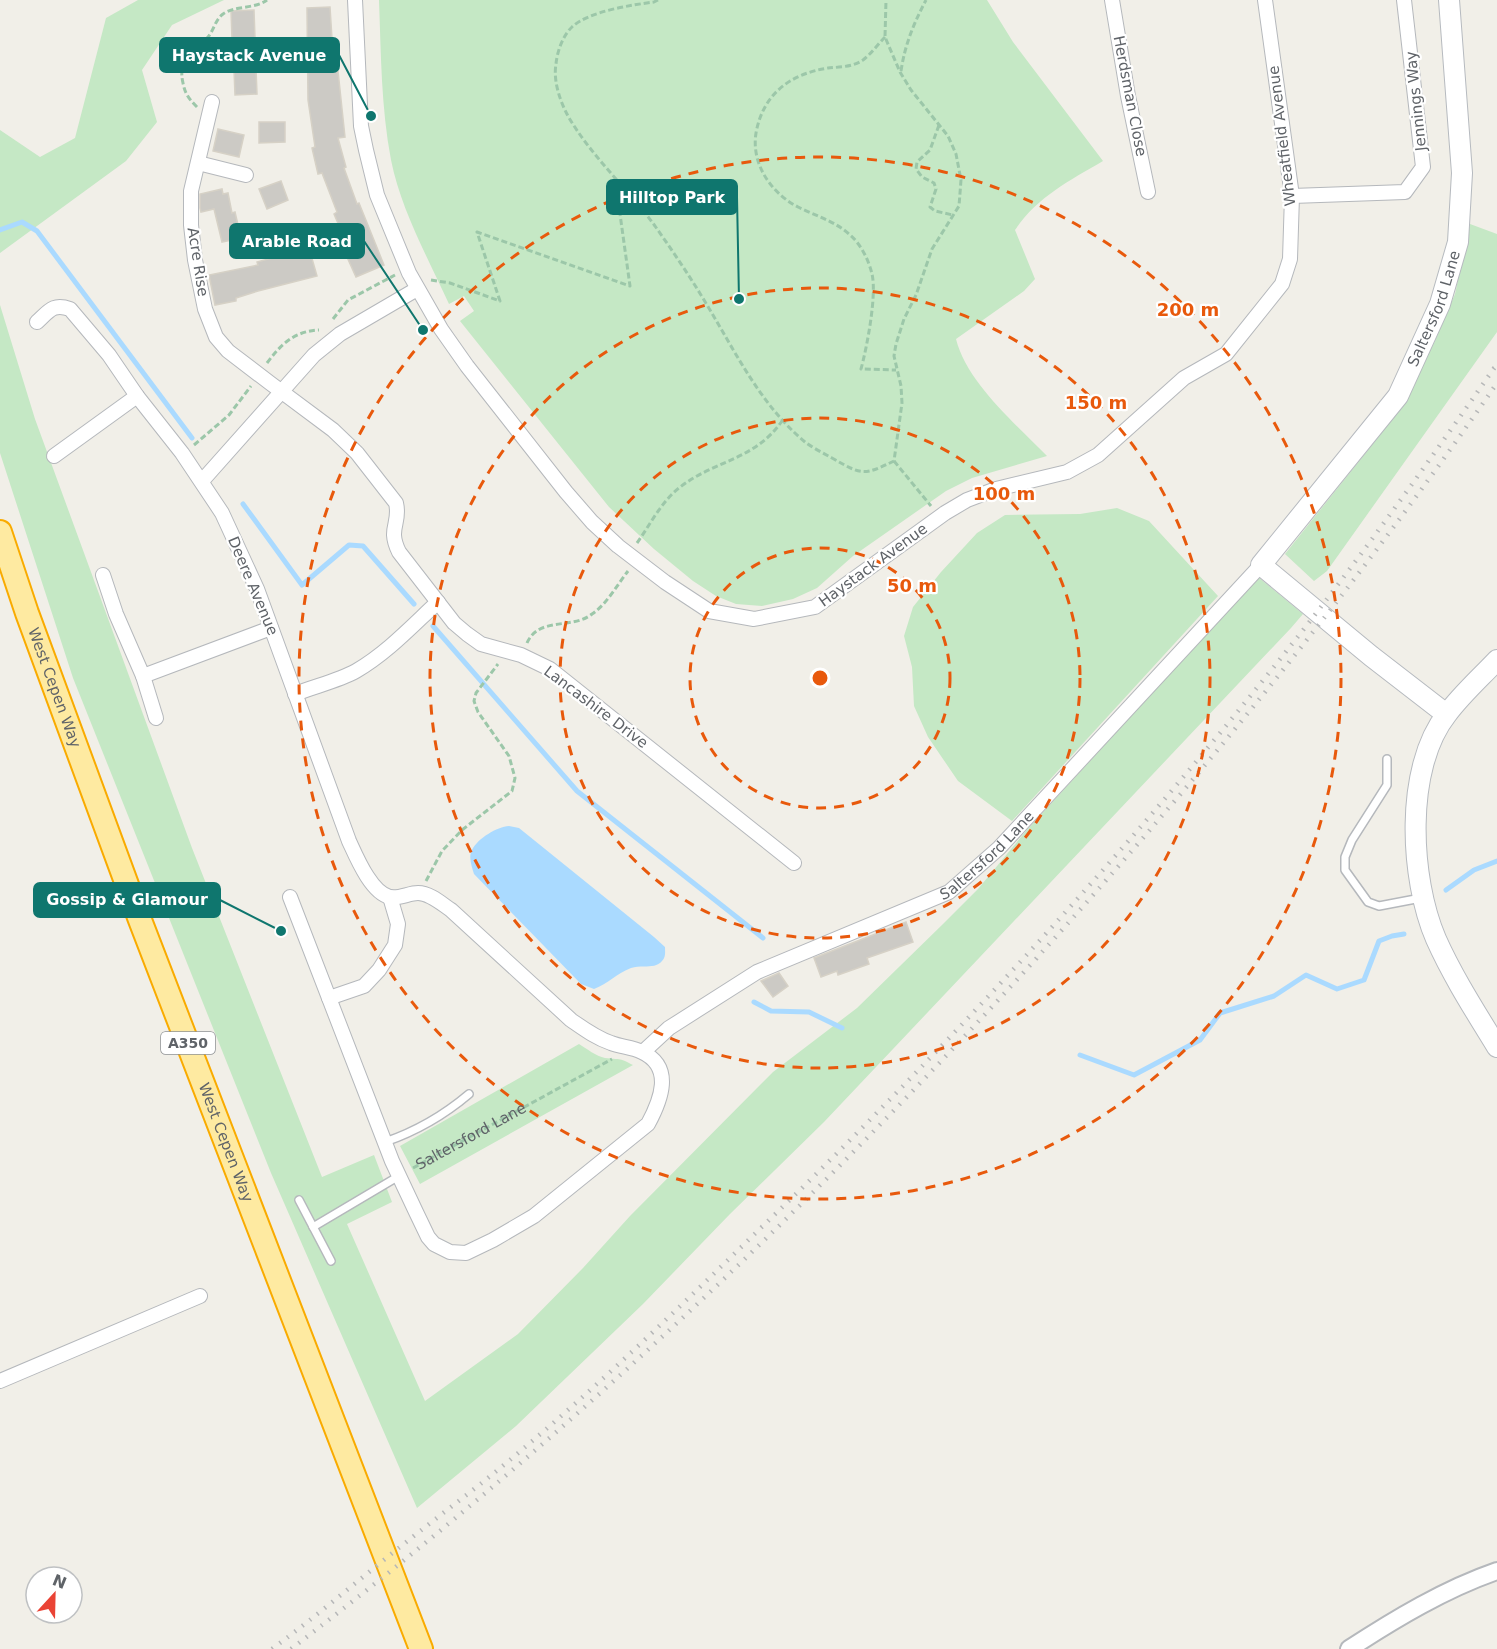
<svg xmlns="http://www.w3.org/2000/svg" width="1497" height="1649" font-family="'DejaVu Sans',sans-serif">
  <rect width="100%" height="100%" fill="#f1efe8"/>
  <g fill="#c5e8c5">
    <path d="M138,0H224L172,25L142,70L157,122L126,161L0,253V130L40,157L75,138L106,18Z"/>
    <path d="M379,0H987L1013,42L1103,161C1069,181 1037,197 1015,230L1035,279L1024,291L956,339C967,383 1016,424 1047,456L972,478L946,491L853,556L817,588L793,599L762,606L736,604L716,596L693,581L654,549L609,507L460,321L474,311L464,296L449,304C428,258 401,210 391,160C381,107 381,53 379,0Z"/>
    <path d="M1470,224L1497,234V332L1327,571L1314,581L1285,554L1380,435L1434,343L1455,294Z"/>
    <path d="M0,305L35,419L192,848L322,1177L374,1155L392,1202L347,1224L425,1401L518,1334L583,1268L630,1216L773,1072L857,1008L943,924L978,889L1026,831L1258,577L1303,614L1291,628L824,1122L730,1214L643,1304L516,1426L417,1508L271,1173L73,678L0,453Z"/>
    <path d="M1117,508L1149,521L1218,596L1012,821L958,781L928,737L914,706L912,667L904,636L913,607L941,572L977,533L1005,515L1080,514Z"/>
    <path d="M579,1044C587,1049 596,1056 605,1058C620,1060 618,1057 633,1065L420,1184L400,1146Z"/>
  </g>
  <path fill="#aadaff" d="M509,826L519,828L654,937L665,947C665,952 666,957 662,961C655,970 641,964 631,968C617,973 608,984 594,989L581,984L474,874C472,867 468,857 472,850C478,838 497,827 509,826Z"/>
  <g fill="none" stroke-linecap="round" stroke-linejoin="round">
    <g stroke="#aadaff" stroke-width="5">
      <path d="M0,230L22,222L37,231L192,438"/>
      <path d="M243,504L302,585L349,545L363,546L414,604"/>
      <path d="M433,626L577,791L763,938"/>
      <path d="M1446,890L1474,870L1497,861"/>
      <path d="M754,1002L771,1011L809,1012L842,1028"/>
      <path d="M1080,1055L1134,1075L1200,1040L1220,1013L1274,996L1306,975L1337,989L1364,980L1379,941L1392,936L1404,934"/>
    </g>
  </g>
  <g fill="#cccac5" stroke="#d6d1c6" stroke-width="1.5">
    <path d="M330,7L334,71H338L345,137L338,138L346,167L344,168L357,204L359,203L384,265L356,277L347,257L352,256L334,214L337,212L322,173L318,174L312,148L315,147L308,100L307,8Z"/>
    <path d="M254,10L255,38L232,39L231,11Z"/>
    <path d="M256,69L257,94L235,95L234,70Z"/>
    <path d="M259,122H285V142L259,143Z"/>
    <path d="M218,129L244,135L239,157L213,151Z"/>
    <path d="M281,181L288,200L267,209L259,189Z"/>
    <path d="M222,189L223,194L228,193L232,213L235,212L241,238L222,242L214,209L201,212L200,208V194Z"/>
    <path d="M309,248L317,276L258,291L236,298V301L215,305L209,275L258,265L257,262Z"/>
    <path d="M906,922L913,942L867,958L869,964L838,975L837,971L821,977L814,958Z"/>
    <path d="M779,973L788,986L773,997L761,981Z"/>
  </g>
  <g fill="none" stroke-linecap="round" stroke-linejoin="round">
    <defs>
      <g id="service">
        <path d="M1387,759V785L1352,840L1345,857V870L1368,902L1379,906L1421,898"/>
        <path d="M385,1142C417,1131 443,1116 469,1094"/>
        <path d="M299,1200L331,1261"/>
        <path d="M313,1227L399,1176"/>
      </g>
      <g id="minor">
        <path d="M355,0L361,126L366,150L377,195L409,273L441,329L467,366L566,492L592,522L618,546L665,582L709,611L754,619L815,607L945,513L967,500L996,489L1067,472L1098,455L1184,378L1226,354L1282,284L1290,259L1292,196L1265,0"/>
        <path d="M1112,0L1128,96L1148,192"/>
        <path d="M212,102L191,191V225L195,260L205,309L216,337L228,351L270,383L333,430L357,453L396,503C401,524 387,528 399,552L454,623L467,634L481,644L521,655L550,669L794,863"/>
        <path d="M198,163L246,175"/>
        <path d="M1292,196L1405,192L1423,167L1404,0"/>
        <path d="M37,322C49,311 53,303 70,309L109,355L137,396L182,453L222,513L257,589L349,841C356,856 371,893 390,897C399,899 409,893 418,893C430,893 442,904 451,910L571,1020C584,1029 596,1038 611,1043C621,1047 632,1047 642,1052C674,1067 661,1100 648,1124L534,1216L493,1240L466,1253L450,1252L434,1244L428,1237L416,1212L392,1161L290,897"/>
        <path d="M54,456L137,396"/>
        <path d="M202,481L314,355L340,334L417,289"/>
        <path d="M103,575L116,614L143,676L271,628"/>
        <path d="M143,676L156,718"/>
        <path d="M295,694C315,686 338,681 356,671C387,653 412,626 438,602"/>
        <path d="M329,998L364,986L379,970L395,945L398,924L390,897"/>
        <path id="s2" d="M643,1052L669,1028L757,972L949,892L999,848L1261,565"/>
        <path d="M0,1381L200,1296"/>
      </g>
      <path id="tertiary" d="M1349,1649C1395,1619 1445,1589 1497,1571"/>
      <g id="secondary">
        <path d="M1497,660C1480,678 1461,695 1447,714C1404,768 1410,879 1436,939C1453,977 1475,1011 1497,1047"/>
        <path id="s3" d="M1446,714L1371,656L1261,565L1398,396L1440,304L1458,242L1462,173L1449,0"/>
      </g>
      <g id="trunk">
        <path id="s4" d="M0,532L27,613L140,920L421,1649"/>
      </g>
    </defs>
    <use href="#service" stroke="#b5b8bc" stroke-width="10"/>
    <use href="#minor" stroke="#b5b8bc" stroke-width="16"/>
    <use href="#tertiary" stroke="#b5b8bc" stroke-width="20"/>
    <use href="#secondary" stroke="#b6babf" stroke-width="22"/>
    <use href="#trunk" stroke="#f9ab00" stroke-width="26"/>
    <g stroke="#9cc7a9" stroke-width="3" stroke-dasharray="6 3" stroke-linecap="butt">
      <path d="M658,0L654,2C632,5 589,11 572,27C563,35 557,52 556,64C553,81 560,101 568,116C591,156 628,189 655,226C674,253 693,281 710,310C738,357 762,406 805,442C813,448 823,453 832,458C862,475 863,476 894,461L902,403L901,386L894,356L896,344L904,319L916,295L932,249L959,206L961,180L956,154L948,136L911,90L900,72L885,37L886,0"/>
      <path d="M885,37C878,44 871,54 863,60C853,67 839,67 828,68C790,74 763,94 756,133C751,164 771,193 798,207C816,216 835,221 850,235C861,244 869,261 872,274C877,295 867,347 861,369L896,370"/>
      <path d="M901,71C905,44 914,23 926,0"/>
      <path d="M197,107C189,99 185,94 183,83C177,58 195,55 208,37C214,30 215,20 223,14C233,6 255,9 267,0"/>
      <path d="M939,125L930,150L917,162L916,169L922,177L934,183L936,189L930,207L935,211L953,215"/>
      <path d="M431,280L450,283L500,301L477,232L630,286L615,178"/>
      <path d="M333,319L348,300L395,275"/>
      <path d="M267,363C281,344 295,331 319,330"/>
      <path d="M194,445L229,415L251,386"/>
      <path d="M894,461L931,506"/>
      <path d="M637,543C650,525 661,502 679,488C714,460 754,461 782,421"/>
      <path d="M527,643C539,616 572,630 592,614C607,604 617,585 628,571"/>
      <path d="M426,881L442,851L462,830L512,791L515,778L509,756L478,712L474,701L476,693L498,664"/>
      <path id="s1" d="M413,1168L612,1059"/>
    </g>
    <use href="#service" stroke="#fff" stroke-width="7"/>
    <use href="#minor" stroke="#fff" stroke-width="14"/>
    <use href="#tertiary" stroke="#fff" stroke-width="16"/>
    <use href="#secondary" stroke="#fff" stroke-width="20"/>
    <use href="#trunk" stroke="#feeaa1" stroke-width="22"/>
    <g stroke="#b6b7b8" stroke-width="4.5" stroke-dasharray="1.5 8" stroke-linecap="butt">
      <path d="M272,1649C318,1615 361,1578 405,1543C445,1511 486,1481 524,1448C620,1367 709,1278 799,1191C975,1017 1142,834 1296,639C1366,550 1432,457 1497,364"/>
      <path d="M291,1649C560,1444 807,1211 1034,961C1200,778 1357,586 1497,383"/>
    </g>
  </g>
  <g fill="none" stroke="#e8590c" stroke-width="3" stroke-dasharray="10 8">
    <circle cx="820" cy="678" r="130"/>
    <circle cx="820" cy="678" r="260"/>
    <circle cx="820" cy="678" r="390"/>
    <circle cx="820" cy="678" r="521"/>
  </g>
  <g text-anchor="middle" stroke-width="4.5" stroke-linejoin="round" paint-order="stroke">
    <rect fill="#fff" stroke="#8f9295" stroke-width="1.5" x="161" y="1032" width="54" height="22" rx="4.5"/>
    <g font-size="14" font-weight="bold" fill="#5f6368">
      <text x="188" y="1048">A350</text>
    </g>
    <g font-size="15" fill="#5f6368" stroke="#fff">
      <text transform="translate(1130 96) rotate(79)" y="5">Herdsman Close</text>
      <text transform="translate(1416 101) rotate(-96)" y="5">Jennings Way</text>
      <text transform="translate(1282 136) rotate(-97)" y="5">Wheatfield Avenue</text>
      <text transform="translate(198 262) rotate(81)" y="5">Acre Rise</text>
      <text dy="5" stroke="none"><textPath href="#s3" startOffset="550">Saltersford Lane</textPath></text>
      <text transform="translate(873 565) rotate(-36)" y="5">Haystack Avenue</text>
      <text transform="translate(253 586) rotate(67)" y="5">Deere Avenue</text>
      <text dy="5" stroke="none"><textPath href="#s4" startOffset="165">West Cepen Way</textPath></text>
      <text transform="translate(596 707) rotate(37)" y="5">Lancashire Drive</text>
      <text dy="5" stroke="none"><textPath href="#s2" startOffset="400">Saltersford Lane</textPath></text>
      <text dy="5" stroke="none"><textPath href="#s1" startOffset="66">Saltersford Lane</textPath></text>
      <text dy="5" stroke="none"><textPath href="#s4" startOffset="651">West Cepen Way</textPath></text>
    </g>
  </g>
  <circle cx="820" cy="678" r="9" fill="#e8590c" stroke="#fff" stroke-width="3"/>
  <g font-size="18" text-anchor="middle" font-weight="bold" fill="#e8590c" stroke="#fff" stroke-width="4.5" stroke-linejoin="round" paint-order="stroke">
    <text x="1188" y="316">200 m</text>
    <text x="1096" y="409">150 m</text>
    <text x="1004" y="500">100 m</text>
    <text x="912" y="592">50 m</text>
  </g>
  <path fill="none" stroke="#0f766e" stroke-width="2" d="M371 116L339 55M739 299L737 197M423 330L364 241M281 931L220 900"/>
  <g fill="#0f766e" stroke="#fff" stroke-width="2">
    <circle cx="371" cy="116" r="6"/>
    <circle cx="739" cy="299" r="6"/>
    <circle cx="423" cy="330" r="6"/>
    <circle cx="281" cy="931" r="6"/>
  </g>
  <g fill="#0f766e" stroke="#0f766e" stroke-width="2">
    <rect x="160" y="38" width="179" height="34" rx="6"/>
    <rect x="607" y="180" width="130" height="34" rx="6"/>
    <rect x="230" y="224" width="134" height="34" rx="6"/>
    <rect x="34" y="883" width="186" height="34" rx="6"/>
  </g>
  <g font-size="16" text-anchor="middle" font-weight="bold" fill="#fff">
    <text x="249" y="61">Haystack Avenue</text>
    <text x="672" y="203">Hilltop Park</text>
    <text x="297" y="247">Arable Road</text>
    <text x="127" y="905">Gossip &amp; Glamour</text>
  </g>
  <g transform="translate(54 1595) rotate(22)"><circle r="28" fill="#ffffff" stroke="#bfc1c3" stroke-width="1.5"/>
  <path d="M0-4.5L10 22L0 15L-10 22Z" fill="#ea4335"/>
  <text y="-9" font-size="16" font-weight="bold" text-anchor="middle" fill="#5f6368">N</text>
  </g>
</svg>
